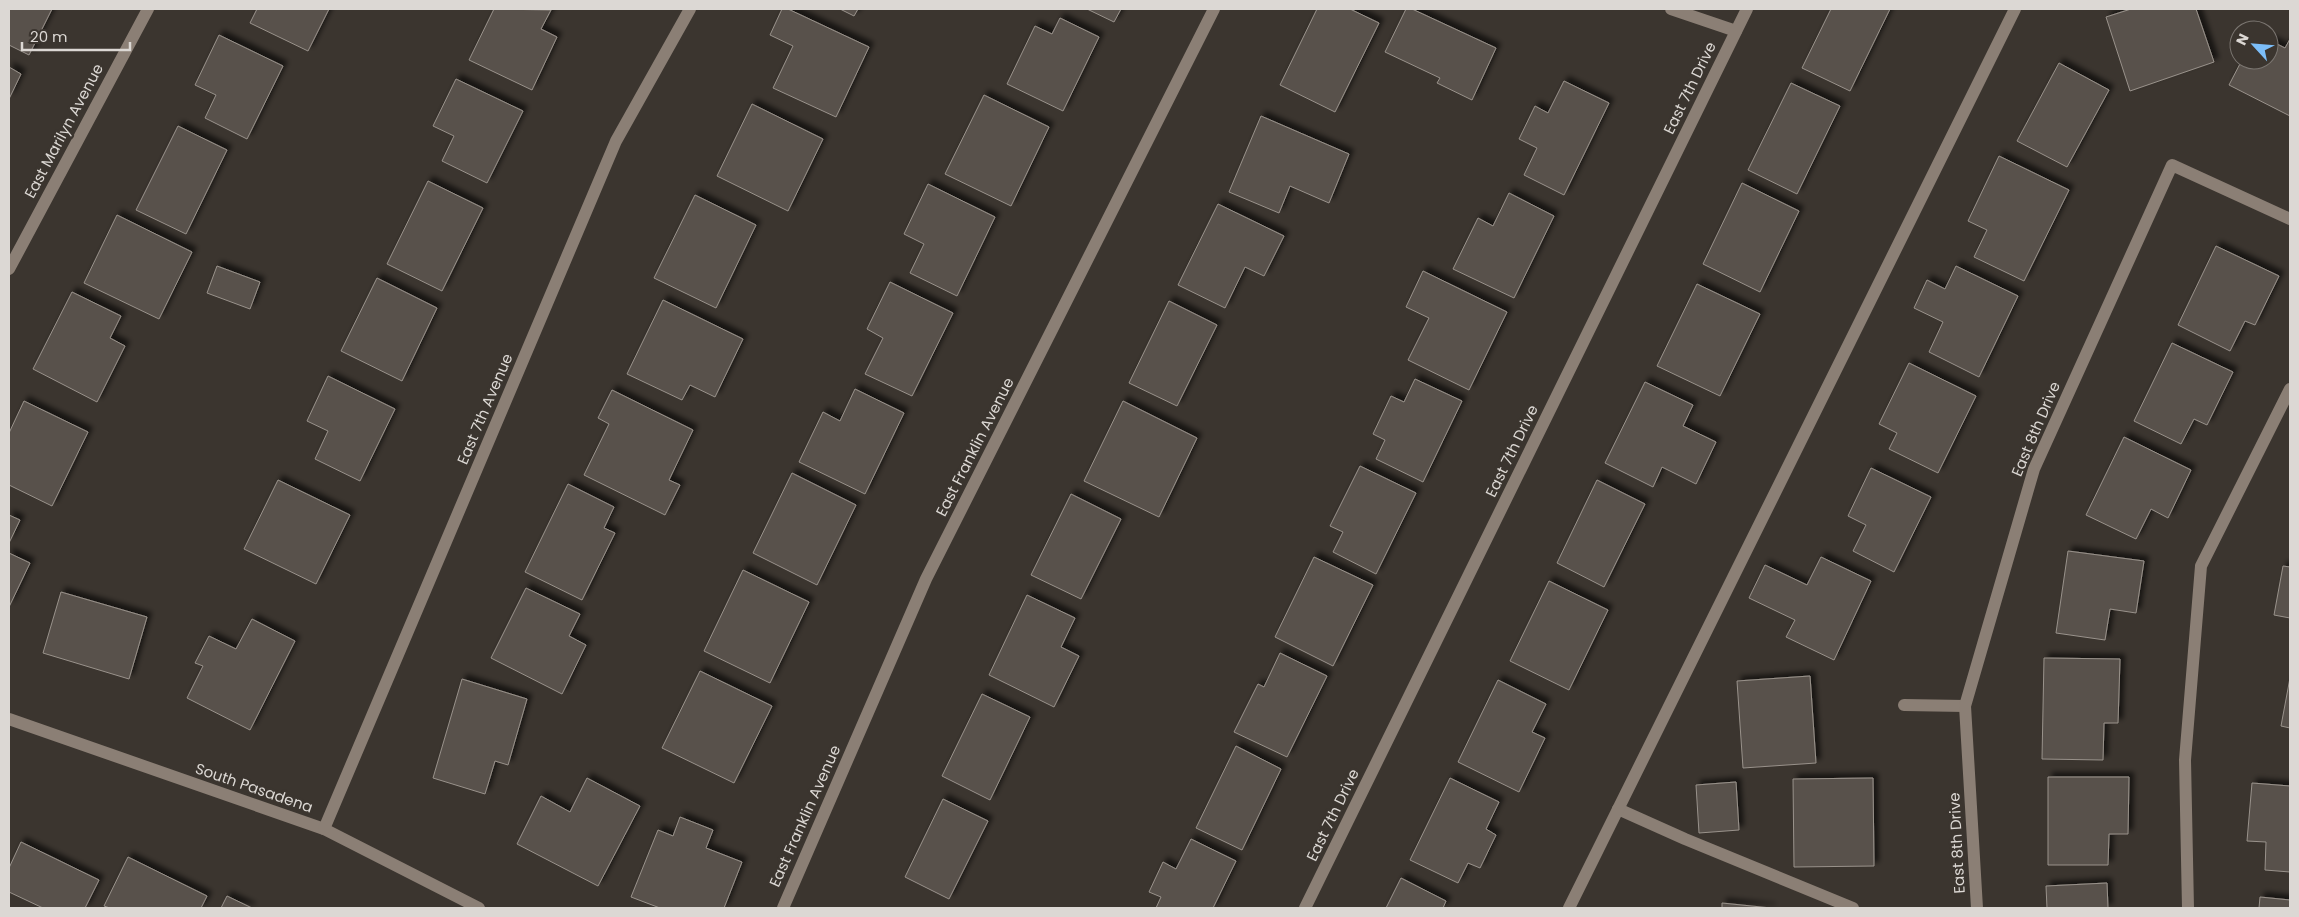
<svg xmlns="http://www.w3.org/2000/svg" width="2299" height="917" font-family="Poppins,sans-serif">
  <defs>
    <filter id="shadow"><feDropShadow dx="4.5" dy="-4.5" stdDeviation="2.5" flood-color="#0009"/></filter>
  </defs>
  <rect width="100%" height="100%" fill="#3b352f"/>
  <g fill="#58514b" stroke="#99928b" filter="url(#shadow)">
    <path d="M9,9H52L29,55L9,45Z"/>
    <path d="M257,9H329L308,51L250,23Z"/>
    <path d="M494,9L551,10L541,29L557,37L532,90L469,60Z"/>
    <path d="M782,9H788L869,47L836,117L773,88L793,46L770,35Z"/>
    <path d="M840,9H858L854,16Z"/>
    <path d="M1087,9H1121L1114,22Z"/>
    <path d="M1317,9H1350L1379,23L1335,112L1280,85Z"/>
    <path d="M1406,9H1412L1496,48L1472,100L1437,83L1440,78L1385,52Z"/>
    <path d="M1831,9H1890L1850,91L1802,68Z"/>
    <path d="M2131,9H2196L2214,62L2130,91L2106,17Z"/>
    <path d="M1060,18L1099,37L1063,111L1007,84L1035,26L1052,34Z"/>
    <path d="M219,35L283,66L247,139L205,118L216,95L195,85Z"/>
    <path d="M2290,39V116L2229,85L2242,60H2269V40L2285,48Z"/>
    <path d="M2059,63L2109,90L2067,167L2017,141Z"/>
    <path d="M9,67L21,74L9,99Z"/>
    <path d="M456,79L523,111L487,183L442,161L454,136L433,126Z"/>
    <path d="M1564,81L1609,103L1564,195L1524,175L1537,148L1519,139L1535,106L1548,113Z"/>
    <path d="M1791,83L1840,106L1797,194L1748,170Z"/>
    <path d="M984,95L1049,127L1011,206L945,174Z"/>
    <path d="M752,104L823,139L788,211L717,176Z"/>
    <path d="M1261,116L1349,154L1329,203L1290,186L1279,213L1229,192Z"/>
    <path d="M178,126L227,150L186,234L136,210Z"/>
    <path d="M1999,156L2069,190L2024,281L1974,257L1987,230L1968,221Z"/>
    <path d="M428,181L483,208L442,291L387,264Z"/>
    <path d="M1742,183L1799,211L1760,292L1703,264Z"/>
    <path d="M928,184L995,217L957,296L910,273L924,244L904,234Z"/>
    <path d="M1509,193L1554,216L1514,298L1453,269L1478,218L1493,226Z"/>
    <path d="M695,195L756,225L716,308L654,278Z"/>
    <path d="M1218,204L1284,236L1264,276L1245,267L1225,308L1178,285Z"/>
    <path d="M117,215L192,252L159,319L84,283Z"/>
    <path d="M2216,246L2279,276L2255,325L2245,321L2230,351L2178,325Z"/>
    <path d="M217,266L260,282L250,309L207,293Z"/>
    <path d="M1956,266L2018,296L1979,377L1929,352L1943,322L1914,308L1927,280L1945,289Z"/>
    <path d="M1423,271L1507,312L1469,390L1408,360L1429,318L1406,307Z"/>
    <path d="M377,278L437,308L402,381L341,351Z"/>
    <path d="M890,282L953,313L912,396L865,374L883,338L867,329Z"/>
    <path d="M1697,284L1760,314L1720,396L1657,366Z"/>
    <path d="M72,292L121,316L110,338L125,346L97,402L33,369Z"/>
    <path d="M663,300L743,339L715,397L690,385L682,400L627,374Z"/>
    <path d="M1169,301L1217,325L1177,406L1129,383Z"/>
    <path d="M2172,343L2233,372L2207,425L2194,419L2181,444L2134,421Z"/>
    <path d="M1909,363L1976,396L1938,473L1889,449L1897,433L1879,424Z"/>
    <path d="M328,376L395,409L360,481L315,459L328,431L307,421Z"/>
    <path d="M1415,379L1462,401L1423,482L1376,459L1385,440L1373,434L1391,396L1404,402Z"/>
    <path d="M1645,382L1693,405L1683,426L1716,442L1696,484L1662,467L1653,487L1605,463Z"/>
    <path d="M855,389L904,413L865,494L799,462L823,412L840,421Z"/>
    <path d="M612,390L693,430L669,480L680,485L665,515L584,475L609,424L598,418Z"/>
    <path d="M24,401L88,432L52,506L9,485V433Z"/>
    <path d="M1123,401L1197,438L1159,517L1084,481Z"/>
    <path d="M2124,437L2191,470L2168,518L2151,509L2136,539L2086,515Z"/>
    <path d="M1360,466L1416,493L1376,574L1333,552L1343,532L1330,526Z"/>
    <path d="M1871,468L1931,497L1894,572L1853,551L1866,525L1848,516Z"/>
    <path d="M792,473L856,505L817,585L753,553Z"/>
    <path d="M278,480L350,515L316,584L244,549Z"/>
    <path d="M1597,480L1645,504L1604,587L1557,563Z"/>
    <path d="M568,484L614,507L604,528L615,533L582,600L525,572Z"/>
    <path d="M1071,494L1121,519L1081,599L1031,575Z"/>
    <path d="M9,515L20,520L9,543Z"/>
    <path d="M2068,551L2144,561L2136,613L2110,609L2105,640L2056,633Z"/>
    <path d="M9,553L30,563L9,607Z"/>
    <path d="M1314,557L1373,585L1333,666L1275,637Z"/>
    <path d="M1821,557L1871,581L1834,660L1786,637L1795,620L1749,598L1765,565L1807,585Z"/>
    <path d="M2283,566L2290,567V618L2274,615Z"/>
    <path d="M743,570L809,602L770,683L704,651Z"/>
    <path d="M1549,581L1608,610L1569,690L1510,661Z"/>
    <path d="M526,588L580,614L569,636L586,645L562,694L491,658Z"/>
    <path d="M61,592L147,617L129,679L43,653Z"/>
    <path d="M1027,595L1075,618L1061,647L1079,656L1054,707L989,675Z"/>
    <path d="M252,619L295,641L250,730L187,698L203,666L195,663L209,636L236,649Z"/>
    <path d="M1280,653L1327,676L1287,757L1234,732L1258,684L1264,687Z"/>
    <path d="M2044,658L2120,659L2118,723H2104L2103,760L2042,759Z"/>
    <path d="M700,671L772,706L734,783L662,748Z"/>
    <path d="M1810,676L1816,763L1743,768L1737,681Z"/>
    <path d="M2290,678V728L2281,726Z"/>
    <path d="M462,679L527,699L508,765L495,761L485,794L433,778Z"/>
    <path d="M1498,680L1546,704L1532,732L1545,738L1519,792L1458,762Z"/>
    <path d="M982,694L1030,717L990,800L942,776Z"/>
    <path d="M1236,746L1281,769L1242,850L1196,828Z"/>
    <path d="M2048,777H2129L2128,834H2109L2108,865H2048Z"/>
    <path d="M587,778L640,806L598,886L517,844L541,796L570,812Z"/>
    <path d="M1450,778L1499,802L1486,829L1496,835L1480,868L1468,863L1458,883L1410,860Z"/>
    <path d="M1873,778L1874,866L1794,867L1793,779Z"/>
    <path d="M1736,782L1739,830L1699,833L1696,785Z"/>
    <path d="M2252,783L2290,786V872L2265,870L2266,842L2247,841Z"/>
    <path d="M943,799L988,821L949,899L905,877Z"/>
    <path d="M680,817L713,830L706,848L742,862L724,908H660L631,897L658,830L673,836Z"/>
    <path d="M1191,839L1236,861L1213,908H1156L1161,897L1149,892L1163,862L1176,869Z"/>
    <path d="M21,842L99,880L85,908H43L9,892V868Z"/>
    <path d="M128,857L207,896L201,908H110L104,906Z"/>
    <path d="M1401,878L1446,901L1443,908H1386Z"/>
    <path d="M2107,883L2108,908H2047L2046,886Z"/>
    <path d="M227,896L252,908H221Z"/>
    <path d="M2260,897L2290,900V908H2259Z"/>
    <path d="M1722,903L1771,908H1722Z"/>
  </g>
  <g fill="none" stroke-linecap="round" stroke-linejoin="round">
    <g stroke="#8b7f75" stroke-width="12">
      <path d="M1671,9L1736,31"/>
      <path d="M9,269L148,9"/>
      <path d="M1904,705L1965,706"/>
      <path d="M9,719L324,829L479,908"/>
      <path d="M1618,809L1685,839L1853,908"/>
      <path d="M324,829L616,141L690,9"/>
      <path d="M783,908L926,579L1214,9"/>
      <path d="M1305,908L1747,9"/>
      <path d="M1569,908L2015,9"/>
      <path d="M1977,908L1965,706L2034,469L2172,165L2290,219"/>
      <path d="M2188,908L2185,760L2201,566L2290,389"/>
    </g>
  </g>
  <g text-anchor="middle" stroke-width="5" stroke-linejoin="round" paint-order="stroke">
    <g font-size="15" fill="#dcd8d4" stroke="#3b352f">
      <text transform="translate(1690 88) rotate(-64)" y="5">East 7th Drive</text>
      <text transform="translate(64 131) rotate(-62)" y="5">East Marilyn Avenue</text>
      <text transform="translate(485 409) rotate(-67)" y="5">East 7th Avenue</text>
      <text transform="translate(2036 429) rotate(-67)" y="5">East 8th Drive</text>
      <text transform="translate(975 447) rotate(-63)" y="5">East Franklin Avenue</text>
      <text transform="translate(1512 451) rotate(-64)" y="5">East 7th Drive</text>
      <text transform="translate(254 788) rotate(19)" y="5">South Pasadena</text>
      <text transform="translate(1333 815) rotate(-64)" y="5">East 7th Drive</text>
      <text transform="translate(805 816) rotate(-66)" y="5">East Franklin Avenue</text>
      <text transform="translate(1957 843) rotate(-93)" y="5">East 8th Drive</text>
    </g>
  </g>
  <rect width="2299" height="917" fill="none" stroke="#dcd8d4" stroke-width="20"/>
  <g transform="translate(2254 45) rotate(296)"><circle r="24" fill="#3b352f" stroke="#7b7671"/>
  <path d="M0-4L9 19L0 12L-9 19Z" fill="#7cbef9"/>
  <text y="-8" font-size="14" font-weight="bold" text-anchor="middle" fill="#dcd8d4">N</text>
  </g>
  <path d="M22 42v8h108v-8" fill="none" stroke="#dcd8d4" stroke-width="2.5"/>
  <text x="30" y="42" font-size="15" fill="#dcd8d4" stroke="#3b352f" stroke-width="4" paint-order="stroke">20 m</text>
</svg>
